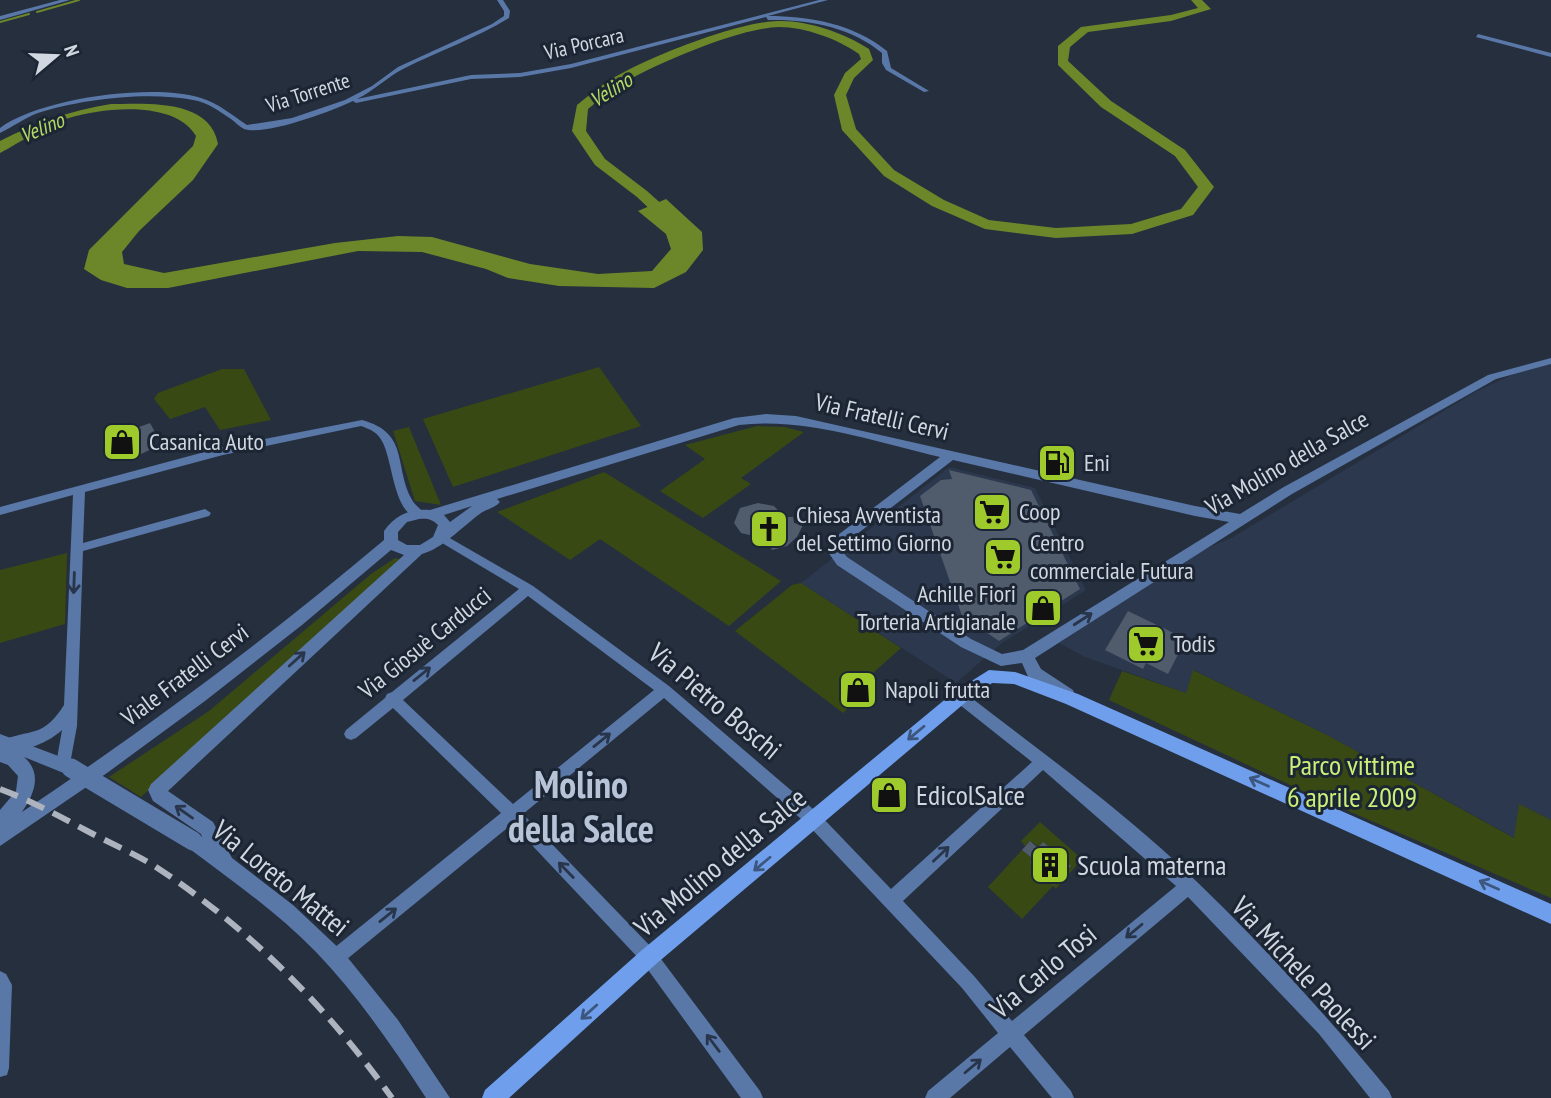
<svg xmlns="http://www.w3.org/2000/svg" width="1551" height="1098" font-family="'PT Sans Narrow',sans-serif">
  <rect width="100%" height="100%" fill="#252f3e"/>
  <g fill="#2b384d">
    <path d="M1551,364V820L1519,804L1515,838L1329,736L1194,670L1186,693L1085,657L1059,643L1198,552L1231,538L1477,391L1516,373Z"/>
    <path d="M949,467L1035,488L1086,590L1002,643L956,683L801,583Z"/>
  </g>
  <g fill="#394913">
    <path d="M599,367L641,426L453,487L423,419Z"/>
    <path d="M222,369H244L271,420L220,430L205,407L170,419L154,399L158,393Z"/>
    <path d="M757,426L785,427L804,432L741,478L751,484L703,518L660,491L705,459L685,445Z"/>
    <path d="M409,427L441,505L415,501L393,431Z"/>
    <path d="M604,472L776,578L781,581L729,626L600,539L570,560L497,512Z"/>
    <path d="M67,553L65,624L0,643V570Z"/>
    <path d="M395,558L403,560L141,797L109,777L209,711L371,574Z"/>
    <path d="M801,583L901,648L864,681L860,678L845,691L856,701L843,713L735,631L792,585Z"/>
    <path d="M1193,670L1329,736L1514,838L1519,804L1551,820V898L1318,798L1109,700L1122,671L1186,693Z"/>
    <path d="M1040,822L1082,859L1056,889L1053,886L1022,919L988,887L1022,850L1033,859L1030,863L1054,884L1071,867L1030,841L1025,846L1021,841Z"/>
  </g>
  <path fill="#6c872a" d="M111,104C145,104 210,98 218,144L193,180L139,231L122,252L124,264L164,273L335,243L398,236L432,237L530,264L598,274L652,271L671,249L666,234L638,211L666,199L702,232L703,250L686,272L654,288L559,286L508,278L486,269L422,252L358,251L168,288H127L101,280L84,269L89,250L193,146L196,136C176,100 103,107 69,118C45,126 22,141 0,153V141C37,122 70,111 111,104Z"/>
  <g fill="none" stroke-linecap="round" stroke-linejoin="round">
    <g stroke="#6c872a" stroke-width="2">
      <path d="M37,12L79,0"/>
      <path d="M0,22L29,14"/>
    </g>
    <path fill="#6c872a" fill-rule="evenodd" d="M1191,0H1202L1211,9L1171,21L1088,32L1070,47L1068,61L1111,101L1185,150L1214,187L1193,215L1132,234L1056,238L985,229L932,206L884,176L842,130L834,95L845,73L861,59L859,54C838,39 805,27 779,27C738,28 653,65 618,86C607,92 598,101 588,109L586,131L605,159L647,191L684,224L686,227L684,230H672L637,197L595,165L572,131L577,105C587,97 596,89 607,82C643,59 736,22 778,21C807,20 845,33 869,49L873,60L854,78L846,95L856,129L894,170L944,200L989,220L1056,228L1131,224L1181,209L1198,187L1175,156L1101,107L1058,65V46L1081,27L1171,15L1198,8Z"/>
  </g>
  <g fill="#505b6c">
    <path d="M150,423L156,434L149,436L156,447L141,454L139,452L121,459L119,454L112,455L103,440Z"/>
    <path d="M949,470L1031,490L1080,589L999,641L962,616L920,496L941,480L952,479Z"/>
    <path d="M758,503L774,506L784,517H793L794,523L803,525L797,537L787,546L772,550L769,543L759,544L758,537L741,533L734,523L740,508Z"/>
    <path d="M1128,611L1186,639L1168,674L1146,663L1143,669L1105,650Z"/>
    <path d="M889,785L900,795L888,806L877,795Z"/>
    <path d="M1030,841L1038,848L1043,842L1071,866L1054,885L1030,863L1033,859L1022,850Z"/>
  </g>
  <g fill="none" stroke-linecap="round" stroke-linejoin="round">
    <g fill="#5977a7" fill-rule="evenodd">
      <path d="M497,0H503L510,11L509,18C475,39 438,51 403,69C387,77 374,91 357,99L471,75L520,73L571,64L819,0H828L768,16C810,16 854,24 887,51L891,68L929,91L924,92L886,70L882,63V53C851,27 808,19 768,20L766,17L571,68L520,77L471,79L356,103L353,101C332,111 266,136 244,129C240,127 235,122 231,119C219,111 207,102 193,100C148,91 81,99 38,113C24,118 13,127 0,133V128C41,98 152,83 201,98C218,103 232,115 247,125L292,118L345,100L372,86L398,67L492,24L504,16V11Z"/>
      <path d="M1478,34L1551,53V57L1476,37Z"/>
      <path d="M362,420C409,433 394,464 411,498C414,505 420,508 425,514L423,517C392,522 394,456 380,438C375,431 369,429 361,426L223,455L85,492L83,543L205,509L211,513L209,516L83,551L77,726L70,764L68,769L63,771L58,769L56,764L62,730C49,742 23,754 5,749L3,744L5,739C35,729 44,736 64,705L73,495L0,515V507L223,447Z"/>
      <path d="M441,533L533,586L669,686L820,815L891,889L1032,762L955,701L953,697L955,693L960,691L965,693C1036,748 1110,801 1176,862C1252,933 1323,1011 1389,1091L1392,1098H1370L1319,1034L1188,897L1024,1035L1071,1091L1074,1098H1052L1010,1047L950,1098H925L928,1091L998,1033L962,988L808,825L664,698L523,814L655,951L760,1091L763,1098H741L643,963L512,824L341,964L335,967L329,964L326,958L329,952L501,813L393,708L356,738L351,740L346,738L344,734L346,730L385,698L387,694L392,692L519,589L437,540L435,537ZM528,596L654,690L513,804L403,700ZM1043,770L1176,886L1012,1021L974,976L903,901Z"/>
      <path d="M0,971L6,974L12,985L9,1068L7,1075L0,1077Z"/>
    </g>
    <g fill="#5977a7" fill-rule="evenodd">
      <path d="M60,0H70L0,20V16Z"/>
      <path d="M1551,358V364L1496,379L1292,494L1035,658L1041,669L1073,690L1075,695L1073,700L1067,702L1029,679L1022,663L1001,666L961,647L837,565L828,552L838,535L940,457C875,442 807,417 739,425L497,499L500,502C495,508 487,509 481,513C463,526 442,549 422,554L168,791L213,822L232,858L293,905L344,953L398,1020L450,1098H426C393,1047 358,996 316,952C277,912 231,880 187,847L184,841L187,835L193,832L202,837L201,834L153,801L148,790L151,784L404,555L391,550L302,625L205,701L107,773L0,846V810L16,791L18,776L8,765L0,762V734L77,763L80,768L77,773L71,776L24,757C43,773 34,795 22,812C147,728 268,638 384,540V531C395,515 411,508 430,510L734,418L766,414L796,416L1195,506L1240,514L1282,488L1488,375ZM953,460L1195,516L1229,522L1023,650L1002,654L971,639L847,557L842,551L848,541ZM472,506L450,522L444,515ZM419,519C427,518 432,519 438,525L433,537L420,545H407L398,540V532L407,522Z"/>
    </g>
    <path fill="#6f9fec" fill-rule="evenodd" d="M989,670L1015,672L1078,694L1551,904V924L1066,704L1014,684L992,683L966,702L656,964L509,1098H482L485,1090L642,950L954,692Z"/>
    <path stroke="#adb4bf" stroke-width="6" stroke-dasharray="19 10" stroke-linecap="butt" d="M0,789C32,801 61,817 91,833C112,844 133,853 153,865C248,927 326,1006 392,1098"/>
    <path stroke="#5977a7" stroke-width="19" d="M71,768L193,841"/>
  </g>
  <defs><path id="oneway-shaft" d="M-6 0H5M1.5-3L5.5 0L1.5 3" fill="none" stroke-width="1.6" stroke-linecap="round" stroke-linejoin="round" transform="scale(1.75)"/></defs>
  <g stroke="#28354b">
    <use href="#oneway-shaft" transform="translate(74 583) rotate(92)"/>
    <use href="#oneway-shaft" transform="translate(1083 619) rotate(-33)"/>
    <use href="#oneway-shaft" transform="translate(297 659) rotate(-42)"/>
    <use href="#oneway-shaft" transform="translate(422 674) rotate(-39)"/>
    <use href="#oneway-shaft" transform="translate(602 740) rotate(-39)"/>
    <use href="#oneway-shaft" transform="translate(184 812) rotate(-145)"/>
    <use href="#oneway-shaft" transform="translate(941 854) rotate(-43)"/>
    <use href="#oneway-shaft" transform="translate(566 870) rotate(-134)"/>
    <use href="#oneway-shaft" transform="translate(388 915) rotate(-39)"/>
    <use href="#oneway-shaft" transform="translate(1134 931) rotate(140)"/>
    <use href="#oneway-shaft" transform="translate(713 1043) rotate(-127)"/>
    <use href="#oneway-shaft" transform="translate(973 1066) rotate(-40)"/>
  </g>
  <g stroke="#3d567e">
    <use href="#oneway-shaft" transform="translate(916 733) rotate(140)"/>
    <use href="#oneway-shaft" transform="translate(1259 782) rotate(-156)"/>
    <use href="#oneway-shaft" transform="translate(762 864) rotate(140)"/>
    <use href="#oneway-shaft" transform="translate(1489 885) rotate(-156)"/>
    <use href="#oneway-shaft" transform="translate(589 1012) rotate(138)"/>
  </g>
  <defs>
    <symbol id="shop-square" viewBox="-11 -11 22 22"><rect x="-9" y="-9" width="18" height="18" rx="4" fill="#9fca2c" stroke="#1c2534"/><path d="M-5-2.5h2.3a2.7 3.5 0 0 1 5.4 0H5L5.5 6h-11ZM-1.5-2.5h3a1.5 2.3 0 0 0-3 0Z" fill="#111"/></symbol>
    <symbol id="fuel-square" viewBox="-11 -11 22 22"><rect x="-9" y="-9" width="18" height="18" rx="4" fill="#9fca2c" stroke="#1c2534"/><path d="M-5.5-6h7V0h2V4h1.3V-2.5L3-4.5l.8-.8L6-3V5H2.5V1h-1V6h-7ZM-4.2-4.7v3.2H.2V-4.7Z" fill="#111"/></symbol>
    <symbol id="supermarket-square" viewBox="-11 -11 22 22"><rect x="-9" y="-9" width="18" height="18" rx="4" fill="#9fca2c" stroke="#1c2534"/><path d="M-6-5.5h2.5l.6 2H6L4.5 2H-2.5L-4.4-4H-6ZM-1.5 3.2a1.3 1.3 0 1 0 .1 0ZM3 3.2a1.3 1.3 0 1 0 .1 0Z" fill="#111"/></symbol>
    <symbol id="church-square" viewBox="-11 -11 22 22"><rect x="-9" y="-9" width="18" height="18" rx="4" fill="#9fca2c" stroke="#1c2534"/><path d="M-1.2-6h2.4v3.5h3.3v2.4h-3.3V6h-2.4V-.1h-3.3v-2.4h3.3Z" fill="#111"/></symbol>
    <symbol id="building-square" viewBox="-11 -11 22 22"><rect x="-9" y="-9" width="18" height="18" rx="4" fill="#9fca2c" stroke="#1c2534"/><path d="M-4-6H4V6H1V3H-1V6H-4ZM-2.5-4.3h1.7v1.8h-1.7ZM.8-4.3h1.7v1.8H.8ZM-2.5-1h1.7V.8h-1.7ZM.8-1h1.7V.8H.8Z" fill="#111"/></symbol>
  </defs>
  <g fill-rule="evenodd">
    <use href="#shop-square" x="100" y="420" width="44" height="44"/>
    <use href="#fuel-square" x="1035" y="441" width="44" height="44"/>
    <use href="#supermarket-square" x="970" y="490" width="44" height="44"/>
    <use href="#church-square" x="747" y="507" width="44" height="44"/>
    <use href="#supermarket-square" x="981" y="535" width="44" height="44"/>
    <use href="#shop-square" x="1021" y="586" width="44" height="44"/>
    <use href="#supermarket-square" x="1124" y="622" width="44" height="44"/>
    <use href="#shop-square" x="836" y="668" width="44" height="44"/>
    <use href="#shop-square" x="867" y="773" width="44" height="44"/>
    <use href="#building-square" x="1028" y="843" width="44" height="44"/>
  </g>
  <g text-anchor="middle" stroke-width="6" stroke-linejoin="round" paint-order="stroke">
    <g font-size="21" fill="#d0d7e0" stroke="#1c2534">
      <text transform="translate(584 44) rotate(-13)" y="7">Via Porcara</text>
      <text transform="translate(308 93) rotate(-18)" y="7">Via Torrente</text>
    </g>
    <g font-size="21" font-style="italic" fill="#b5da63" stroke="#1c2534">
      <text transform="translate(611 90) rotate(-32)" y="7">Velino</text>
      <text transform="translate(42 128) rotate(-23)" y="7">Velino</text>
    </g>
    <g font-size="24" fill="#d0d7e0" stroke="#1c2534">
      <text transform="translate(882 417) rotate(13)" y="8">Via Fratelli Cervi</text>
      <text transform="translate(1287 463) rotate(-30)" y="8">Via Molino della Salce</text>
      <text transform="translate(425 643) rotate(-39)" y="8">Via Giosuè Carducci</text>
      <text transform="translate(185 675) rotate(-37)" y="8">Viale Fratelli Cervi</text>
    </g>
    <g font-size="24" fill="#d0d7e0" stroke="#1c2534" text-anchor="start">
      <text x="149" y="450">Casanica Auto</text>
      <text x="1084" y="471">Eni</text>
      <text x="1019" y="520">Coop</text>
      <text x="796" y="523">Chiesa Avventista<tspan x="796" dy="28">del Settimo Giorno</tspan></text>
      <text x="1030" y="551">Centro<tspan x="1030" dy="28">commerciale Futura</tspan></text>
      <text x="1016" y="602" text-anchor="end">Achille Fiori<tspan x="1016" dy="28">Torteria Artigianale</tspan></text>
      <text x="1173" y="652">Todis</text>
      <text x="885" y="698">Napoli frutta</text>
    </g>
    <g font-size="28" fill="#d0d7e0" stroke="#1c2534">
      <text transform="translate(715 701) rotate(40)" y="10">Via Pietro Boschi</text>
      <text transform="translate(720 862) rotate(-40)" y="10">Via Molino della Salce</text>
      <text transform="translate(281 878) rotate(39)" y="10">Via Loreto Mattei</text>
      <text transform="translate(1043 971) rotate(-40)" y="10">Via Carlo Tosi</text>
      <text transform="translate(1304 973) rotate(47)" y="10">Via Michele Paolessi</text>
    </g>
    <g font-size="28" fill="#caf079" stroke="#1c2534">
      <text x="1352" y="775">Parco vittime<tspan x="1352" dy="32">6 aprile 2009</tspan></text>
    </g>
    <g font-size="28" fill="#d0d7e0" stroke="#1c2534" text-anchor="start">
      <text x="916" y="805">EdicolSalce</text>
      <text x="1077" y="875">Scuola materna</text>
    </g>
    <g font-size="38" font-weight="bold" fill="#b7c4d7" stroke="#1c2534">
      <text x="581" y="798">Molino<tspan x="581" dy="44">della Salce</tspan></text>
    </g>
  </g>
  <g transform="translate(56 56) rotate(71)" stroke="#1c2534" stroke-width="5" paint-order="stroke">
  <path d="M0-5L12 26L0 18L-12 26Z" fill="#d0d7e0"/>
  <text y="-10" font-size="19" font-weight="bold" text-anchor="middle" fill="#d0d7e0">N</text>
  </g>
</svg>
